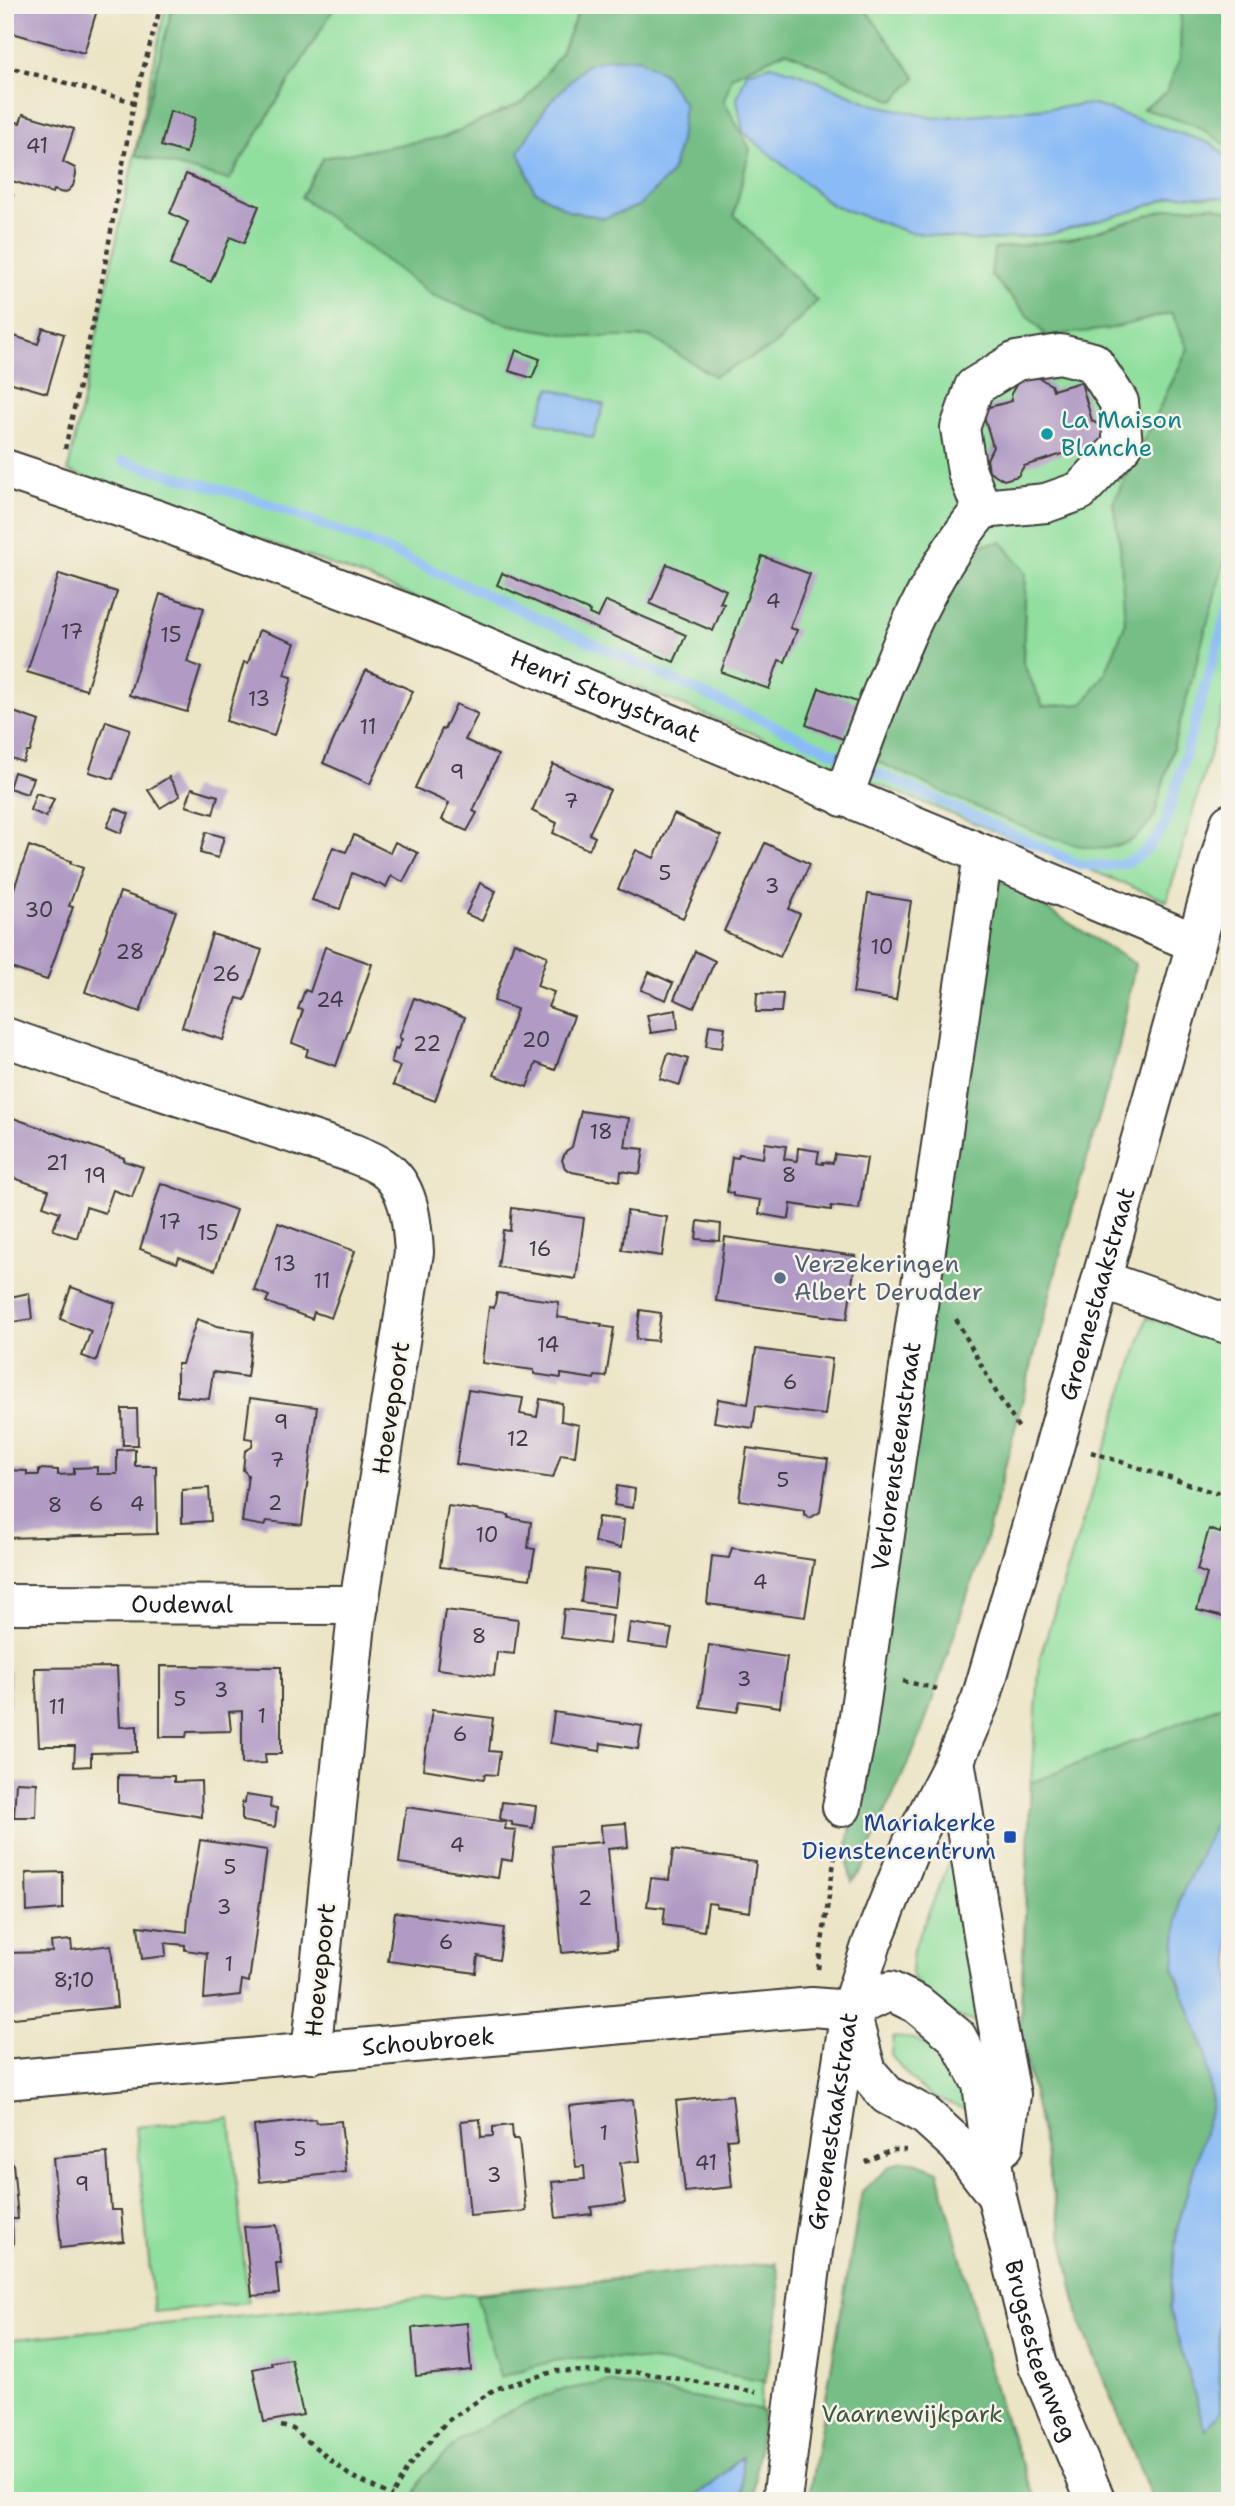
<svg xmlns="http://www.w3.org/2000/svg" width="1235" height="2506" font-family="'Shantell Sans',sans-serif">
  <rect width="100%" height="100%" fill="#f7f3e8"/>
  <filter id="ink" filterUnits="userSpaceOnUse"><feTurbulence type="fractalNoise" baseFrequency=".0143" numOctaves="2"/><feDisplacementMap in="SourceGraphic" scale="14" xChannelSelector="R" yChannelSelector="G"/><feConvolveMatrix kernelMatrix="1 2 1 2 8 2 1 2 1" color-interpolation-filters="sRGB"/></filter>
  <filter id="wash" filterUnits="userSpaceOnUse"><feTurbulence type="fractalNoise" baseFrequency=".00686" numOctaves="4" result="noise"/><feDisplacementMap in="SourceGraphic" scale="28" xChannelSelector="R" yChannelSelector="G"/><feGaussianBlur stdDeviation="1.57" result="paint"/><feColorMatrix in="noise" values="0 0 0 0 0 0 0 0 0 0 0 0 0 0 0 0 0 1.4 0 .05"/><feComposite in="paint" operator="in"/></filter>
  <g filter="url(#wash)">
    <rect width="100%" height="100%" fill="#ebe4c5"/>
    <g fill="#90df9e" stroke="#567e5d" stroke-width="2">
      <path d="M166,5H1230V684L1167,901L357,574L68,471Z"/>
      <path d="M1147,1317L1230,1344V2501H1153L1080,2321L1020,2030L1031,1783L1040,1657Z"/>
      <path d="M956,1846L988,2025L956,2017L924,1997L911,1973L913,1950Z"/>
      <path d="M893,2037L915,2039L958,2064L975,2112C928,2099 921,2092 891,2055Z"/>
      <path d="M230,2118L248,2302L154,2312L136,2127Z"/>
      <path d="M776,2263L750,2501H5V2340Z"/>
    </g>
    <g fill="#74be85" stroke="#486d50" stroke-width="2" fill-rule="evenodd">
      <path d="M173,5H336L229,180L135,155Z"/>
      <path d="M581,5H862L916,78L894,101L786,51L732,76L724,101L750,149L734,215L817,301L773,347L714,376L650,337H581L506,324L432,295L301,197L323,158L444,137L524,102L561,53ZM639,206L603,218L569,211Z"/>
      <path d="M1181,5H1230V147L1195,125L1143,109L1166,93L1180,58Z"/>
      <path d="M1214,206L1230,212V541L1154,817C1138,837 1134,843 1107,848C1069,856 915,778 872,759L906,662L973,546L1002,542L1026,573L1023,663L1043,706L1083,704L1105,674L1125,624L1120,545L1113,503L1188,349L1172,313L1108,329L1046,336L991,275L994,249L1075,238L1171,208Z"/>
      <path d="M994,876L1135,964L1119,1047L1068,1225L987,1536L920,1737L878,1828L863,1868L852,1882L846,1859Z"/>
      <path d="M1230,1702V1806L1214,1825L1174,1968L1206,2053L1212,2105L1177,2229L1170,2309L1205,2429L1219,2328L1223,2261L1230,2239V2501H1153L1080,2321L1020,2030L1031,1783Z"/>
      <path d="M902,2161L915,2162L938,2171L1000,2407L1036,2501H808L862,2191L889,2167Z"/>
      <path d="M776,2263C786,2302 772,2344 765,2382C700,2369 634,2353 567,2359C545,2361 521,2371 500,2377L476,2294Z"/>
      <path d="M609,2382C660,2393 712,2398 763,2411L753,2501H742V2457L709,2487L687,2501H589L577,2491L542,2496L535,2501H412L423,2476L460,2439L510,2411L556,2391Z"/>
    </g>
    <g fill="#8abbf6" stroke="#536c89" stroke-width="2">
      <path d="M638,58L664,74L684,104L680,141L671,174L639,206L604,218L569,211L534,190L519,151L548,104L586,65L607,59Z"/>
      <path d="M771,65L798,73L872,104L935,118L1092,104L1212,144L1230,160V198L1177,195L1133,211L1051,234L981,241L908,232L832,205L743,132L737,99L747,72Z"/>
      <path d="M550,388L604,405L593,438L537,421Z"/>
      <path d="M1230,1806V2239C1213,2293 1220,2356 1220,2412L1205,2430L1169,2309L1177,2229L1212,2104L1206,2053L1174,1968L1179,1900L1214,1825Z"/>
      <path d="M742,2456V2501H687L709,2487Z"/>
    </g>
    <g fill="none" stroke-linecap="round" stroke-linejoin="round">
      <path stroke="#8abbf6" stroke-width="10" d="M123,461L252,498L381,547L1081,865C1126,868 1140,864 1165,825L1230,602"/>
    </g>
    <g id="blocks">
      <g fill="#b19bc4">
        <path d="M10,5H83L97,10L84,53L5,31Z"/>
        <path d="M170,111L195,118L186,153L161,146Z"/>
        <path d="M23,114L74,129L63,162L75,168L76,174L73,186L68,191L63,193L54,190L53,193L5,179V119L20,123Z"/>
        <path d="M186,174L259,206L244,243L230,237L211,282L170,265L188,222L170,213Z"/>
        <path d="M5,193L13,195L6,218H5Z"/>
        <path d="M43,328L64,334L47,393L5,381V333L38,344Z"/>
        <path d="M516,350L540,359L532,378L509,371Z"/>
        <path d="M1036,376L1051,385L1053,390L1081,382L1092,421L1103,427L1107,441L1099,454L1084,458L1075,450L1024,466L1018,476L1004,480L989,471L987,459L993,447L982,409L1012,401L1011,394L1018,381Z"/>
        <path d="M5,554L12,556L6,576H5Z"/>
        <path d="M762,556L810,574L790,628L797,630L785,662L779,660L769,689L721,672Z"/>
        <path d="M667,564L726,590L720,603L724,604L713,631L650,604Z"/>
        <path d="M502,573L590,611L589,614L598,618L606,601L686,635L674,662L497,585Z"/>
        <path d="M59,574L117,592L86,690L27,672Z"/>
        <path d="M160,594L204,608L187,662L201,667L187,712L129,695Z"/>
        <path d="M259,630L295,643L284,675L292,677L274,736L226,721L244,662L248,663Z"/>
        <path d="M366,670L413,691L370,784L323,763Z"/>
        <path d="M819,688L857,702L843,739L806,725Z"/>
        <path d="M456,704L478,714L465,740L498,755L473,811L477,813L467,831L442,820L449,803L415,788L442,729L444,730Z"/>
        <path d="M8,710L39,721L30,752H27L23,762L5,756V720Z"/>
        <path d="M106,721L130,729L113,779L89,772Z"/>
        <path d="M553,764L610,790L589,834L595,837L589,850L553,833L557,823L532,811Z"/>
        <path d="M14,772L33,778L27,794L9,788Z"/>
        <path d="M169,777L180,796L160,808L148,790Z"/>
        <path d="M192,788L218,796L213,814L186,806Z"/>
        <path d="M36,793L54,799L46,817L30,810Z"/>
        <path d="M115,808L129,814L121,833L107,827Z"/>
        <path d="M674,814L721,836L683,918L618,889L636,850L654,858Z"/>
        <path d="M206,832L224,837L218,858L200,853Z"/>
        <path d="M354,835L390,853L395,842L418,853L403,882L391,876L386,887L352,873L340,909L312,900L333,847L346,852Z"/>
        <path d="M765,843L810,864L789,909L800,914L780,957L724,931Z"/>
        <path d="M29,846L71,861L70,863L83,868L69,906L73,907L47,980L5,966V914Z"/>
        <path d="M480,883L496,891L482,921L466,914Z"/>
        <path d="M120,892L176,911L140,1012L85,992Z"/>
        <path d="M868,894L911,901L896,1000L853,993Z"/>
        <path d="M212,934L262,950L245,1000L237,998L223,1040L182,1027Z"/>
        <path d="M514,942L547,956L537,986L554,992L548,1007L574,1016L555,1070L536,1063L527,1087L494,1075L517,1009L494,1001Z"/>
        <path d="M325,947L372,964L336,1066L306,1056L308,1049L292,1043L303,1010L298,1009L305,990L310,992Z"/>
        <path d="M695,951L715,961L694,1008L674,999Z"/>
        <path d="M649,972L673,983L666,1000L641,990Z"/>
        <path d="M757,993L783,994L781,1012H756Z"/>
        <path d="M414,998L465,1017L435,1101L393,1085L400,1066L391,1063L395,1049L397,1050L402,1039L399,1038Z"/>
        <path d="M676,1010L678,1029L651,1033L647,1015Z"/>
        <path d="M709,1025L725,1027L722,1048L706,1046Z"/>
        <path d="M668,1053L688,1059L680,1085L660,1079Z"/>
        <path d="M581,1111L629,1118L625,1147L644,1149L640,1174L621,1171L620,1181L572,1172L565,1168L562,1160L566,1151L572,1147Z"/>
        <path d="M5,1115L124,1158V1161L143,1167L132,1197L113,1190L105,1213L86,1207L77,1238L53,1230L60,1212L43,1206L49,1190L5,1175Z"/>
        <path d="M765,1143L786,1146L784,1159L797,1161L798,1148L819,1151L817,1163L823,1164V1162L833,1163L835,1154L867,1158L859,1209L831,1206V1210L791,1204L789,1219L759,1214L761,1200L733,1196V1193L727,1192L732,1157L738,1158L739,1154L763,1158Z"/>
        <path d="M161,1183L236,1210L215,1270L179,1257L177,1263L140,1249Z"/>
        <path d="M512,1208L584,1218L576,1279L498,1267L503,1230L510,1231Z"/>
        <path d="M627,1211L667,1217L662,1256L622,1250Z"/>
        <path d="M698,1221L721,1224L720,1241L696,1239Z"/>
        <path d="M278,1223L355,1251L331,1318L314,1312L312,1319L266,1302L269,1296L254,1290Z"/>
        <path d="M725,1237L856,1256L847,1319L716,1301Z"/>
        <path d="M71,1287L115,1303L96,1361L82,1356L91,1331L60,1319Z"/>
        <path d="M29,1293L32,1319L14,1322L10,1297Z"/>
        <path d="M497,1293L559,1302L557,1317L602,1324L601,1326L614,1328L606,1377L595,1376L594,1379L561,1374V1378L534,1374V1370L482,1363L489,1307L494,1308Z"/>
        <path d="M640,1310L661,1313L657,1341L636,1339Z"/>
        <path d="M197,1319L217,1326L253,1332L247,1377L213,1372L209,1399L177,1396V1364H182Z"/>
        <path d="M756,1349L832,1359L825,1415L756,1406L753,1428L714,1422L718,1399L748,1404Z"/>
        <path d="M468,1390L523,1398L520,1414L537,1417L540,1399L562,1403L561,1421L579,1425L575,1456L561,1454L553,1478L456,1464Z"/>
        <path d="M250,1398L317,1407L302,1525L267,1521L265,1526L242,1522L248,1475L243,1470L245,1451L252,1447L253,1439L245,1438Z"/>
        <path d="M122,1409H137L138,1445H123Z"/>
        <path d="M747,1448L828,1459L820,1512L810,1518L804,1514V1510L739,1500Z"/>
        <path d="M135,1449V1466H156L157,1534L5,1538V1470L27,1471V1475H39V1469L58,1470V1475L74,1474V1468L97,1467V1474H117V1450Z"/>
        <path d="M617,1486L635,1489L633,1508L614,1505Z"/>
        <path d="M209,1488L211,1521L182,1523V1490Z"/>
        <path d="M448,1506L509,1515V1518L531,1522L528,1548L535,1549L530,1579L440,1567Z"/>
        <path d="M1230,1511V1619L1197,1610L1207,1574L1197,1570L1209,1529L1220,1533Z"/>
        <path d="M598,1517L624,1520L621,1548L594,1542Z"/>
        <path d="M732,1548L814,1560L805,1617L707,1604L712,1556L729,1558Z"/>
        <path d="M585,1569L619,1573L615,1607L581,1602Z"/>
        <path d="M564,1609L613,1615L609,1644L561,1638Z"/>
        <path d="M445,1610L518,1619L514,1654L497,1652L494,1676L437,1669Z"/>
        <path d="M630,1623L672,1629L668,1648L627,1643Z"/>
        <path d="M709,1645L787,1657L780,1707L740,1701L737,1712L700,1707Z"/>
        <path d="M160,1666L281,1667V1754H265L266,1763L242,1764V1711L229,1712L231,1731L187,1732L186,1737H160Z"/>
        <path d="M117,1667L120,1727L137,1726V1752L91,1753V1766L74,1767L75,1746H39L35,1668Z"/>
        <rect x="5" y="1671" width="5" height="35"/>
        <path d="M432,1710L493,1718L489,1751L500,1752L497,1775L485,1774L484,1779L423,1769Z"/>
        <path d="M554,1712L642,1726L638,1749L601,1743L600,1751L550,1743Z"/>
        <path d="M118,1775L174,1776V1782L201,1781L202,1817L118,1803Z"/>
        <path d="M16,1782L37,1783L36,1817H14Z"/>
        <path d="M246,1795L271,1799L270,1807L277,1808L275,1827L242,1821V1802L245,1803Z"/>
        <path d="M502,1802L536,1806L533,1828L512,1825V1822L500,1819Z"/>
        <path d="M406,1807L506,1822L505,1829L516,1830L512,1861L501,1859L498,1878L399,1863Z"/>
        <path d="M626,1823L628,1847L608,1849L617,1948L562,1953L552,1846L602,1842L601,1825Z"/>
        <path d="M200,1840L267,1850L249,1982L242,1980L240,1995L204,1999L207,1953L185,1950V1945L165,1943L166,1956L142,1959L138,1926L187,1932L188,1915Z"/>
        <path d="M673,1850L756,1862L750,1912L716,1907V1904L708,1903L704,1931L663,1925L665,1908L647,1906L651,1878L669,1880Z"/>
        <path d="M63,1872V1909L27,1912L26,1873Z"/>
        <path d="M395,1912L504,1928L499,1960L478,1956L476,1973L388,1961Z"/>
        <path d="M71,1940L72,1950L111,1945L117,2007L5,2019V1953L52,1952L51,1942Z"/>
        <path d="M732,2095L737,2138L727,2139L732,2187L685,2192L676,2101Z"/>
        <path d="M633,2100L640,2161L620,2163L625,2203L591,2207L592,2214L556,2218L552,2182L585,2179L584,2166L576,2167L569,2106Z"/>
        <path d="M315,2119L316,2123L341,2121L346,2172L260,2182L254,2126Z"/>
        <path d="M480,2119L481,2137L493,2136V2127L512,2125L513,2139H519L526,2211L470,2216L461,2121Z"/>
        <path d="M107,2153L111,2210H121L124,2241L61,2248L53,2158Z"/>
        <path d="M13,2163L18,2219H12L13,2245L5,2246V2164Z"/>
        <path d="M277,2225L281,2263H276L279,2294L252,2296L244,2227Z"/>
        <path d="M467,2323L471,2370L416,2376L412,2328Z"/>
        <path d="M291,2359L303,2415L264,2422L253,2369L272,2365L271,2362Z"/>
      </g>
    </g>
  </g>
  <g filter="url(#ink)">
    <use href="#blocks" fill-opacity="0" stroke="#3b3a35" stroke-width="2"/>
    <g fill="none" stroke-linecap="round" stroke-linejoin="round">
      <defs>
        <g id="minor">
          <path id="s1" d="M5,469L158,520L403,612L1196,943"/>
          <path d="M843,797C880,699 914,590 982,509L967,472L960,428L974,387L1016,361L1060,354L1093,362L1119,402L1123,445L1080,491L1046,503L982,509"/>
          <path d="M5,1037L119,1077L352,1153C362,1157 373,1161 382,1167C410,1185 412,1222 414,1252L356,1623L311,2054"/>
          <path d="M1102,1280L1230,1325"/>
          <path id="s2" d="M5,1604L359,1605"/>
          <path d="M955,1760L997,2021L1011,2095L1004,2146"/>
          <path id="s3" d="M842,1807L856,1736L983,854"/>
          <path id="s4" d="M850,2010L890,1991L917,2004L957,2037L982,2084L997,2197L1038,2365L1096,2501"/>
          <path d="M854,2024L867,2072L887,2095L926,2116L958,2145L996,2195"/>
          <path id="s5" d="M5,2080L812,2007L850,2010"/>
          <path id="s6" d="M782,2501L813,2251L850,2010L872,1943L912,1844L955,1760L981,1699L1040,1497L1230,823"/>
        </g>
      </defs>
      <use href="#minor" stroke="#3b3a35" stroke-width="42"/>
      <g stroke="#3b3a35" stroke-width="4.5" stroke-dasharray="5 5" stroke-linecap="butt">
        <path d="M5,66L134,102"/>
        <path d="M65,449L101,287L134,102L161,5"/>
        <path d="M956,1319L996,1392L1020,1430"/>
        <path d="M1091,1452L1215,1493L1230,1487"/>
        <path d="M903,1681L942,1690"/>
        <path d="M818,1969L837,1842"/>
        <path d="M865,2162L892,2150H906"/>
        <path d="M281,2426L293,2429L349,2475L392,2496"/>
        <path d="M389,2501L408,2467L446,2422L495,2389L556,2371L639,2372L756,2392"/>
      </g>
      <use href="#minor" stroke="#fff" stroke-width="38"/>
    </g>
  </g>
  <circle fill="#0f9aa8" stroke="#f7f3e8" stroke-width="2.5" cx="1047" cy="434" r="7"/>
  <circle fill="#5c6f8a" stroke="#f7f3e8" stroke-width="2.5" cx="780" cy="1278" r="7"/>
  <rect fill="#1a4fb4" stroke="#f7f3e8" stroke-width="2.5" x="1003" y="1830" width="14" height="14" rx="3.5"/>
  <g text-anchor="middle" stroke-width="5" stroke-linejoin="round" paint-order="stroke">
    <g font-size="21" fill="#413c46">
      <text x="37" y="153">41</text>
      <text x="773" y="608">4</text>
      <text x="72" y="639">17</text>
      <text x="171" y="642">15</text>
      <text x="259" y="706">13</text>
      <text x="368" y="734">11</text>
      <text x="457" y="779">9</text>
      <text x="571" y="808">7</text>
      <text x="665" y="880">5</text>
      <text x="772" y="893">3</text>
      <text x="39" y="917">30</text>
      <text x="882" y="954">10</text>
      <text x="130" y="959">28</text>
      <text x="226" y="981">26</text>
      <text x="330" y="1007">24</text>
      <text x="536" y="1047">20</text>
      <text x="427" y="1051">22</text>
      <text x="601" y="1139">18</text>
      <text x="57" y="1170">21</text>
      <text x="789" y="1182">8</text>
      <text x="95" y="1183">19</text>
      <text x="170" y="1229">17</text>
      <text x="208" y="1240">15</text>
      <text x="540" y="1256">16</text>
      <text x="285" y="1271">13</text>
      <text x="322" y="1288">11</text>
      <text x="548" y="1352">14</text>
      <text x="790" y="1389">6</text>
      <text x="281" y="1429">9</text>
      <text x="518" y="1446">12</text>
      <text x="277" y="1467">7</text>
      <text x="783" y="1487">5</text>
      <text x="275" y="1510">2</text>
      <text x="96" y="1511">6</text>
      <text x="137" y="1511">4</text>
      <text x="55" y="1512">8</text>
      <text x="487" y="1542">10</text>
      <text x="760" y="1589">4</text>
      <text x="479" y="1643">8</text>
      <text x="744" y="1686">3</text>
      <text x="221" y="1697">3</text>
      <text x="180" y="1706">5</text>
      <text x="57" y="1714">11</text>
      <text x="262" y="1723">1</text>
      <text x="460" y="1741">6</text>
      <text x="457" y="1852">4</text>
      <text x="230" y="1874">5</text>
      <text x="585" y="1905">2</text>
      <text x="224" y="1914">3</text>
      <text x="446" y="1949">6</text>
      <text x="229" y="1971">1</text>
      <text x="74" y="1987">8;10</text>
      <text x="604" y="2140">1</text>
      <text x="300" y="2156">5</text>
      <text x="706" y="2170">41</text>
      <text x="494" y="2182">3</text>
      <text x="82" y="2191">9</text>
    </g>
    <g font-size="24" fill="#0d838f" stroke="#f7f3e8" text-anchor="start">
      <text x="1061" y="428">La Maison<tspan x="1061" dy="28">Blanche</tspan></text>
    </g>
    <g font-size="24" fill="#1c1c1c" stroke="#f7f3e8">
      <text dy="8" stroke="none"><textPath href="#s1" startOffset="642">Henri Storystraat</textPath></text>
      <text dy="8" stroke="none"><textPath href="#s6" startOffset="1255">Groenestaakstraat</textPath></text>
      <text transform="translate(391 1408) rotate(-81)" y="8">Hoevepoort</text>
      <text dy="8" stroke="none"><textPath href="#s3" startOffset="355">Verlorensteenstraat</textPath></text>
      <text dy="8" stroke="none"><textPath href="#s2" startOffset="177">Oudewal</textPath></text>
      <text transform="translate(320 1970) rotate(-84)" y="8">Hoevepoort</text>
      <text dy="8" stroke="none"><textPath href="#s5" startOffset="425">Schoubroek</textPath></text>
      <text dy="8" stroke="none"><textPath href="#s6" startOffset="383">Groenestaakstraat</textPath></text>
      <text dy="8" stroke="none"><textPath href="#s4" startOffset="453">Brugsesteenweg</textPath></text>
    </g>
    <g font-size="24" fill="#4e5e75" stroke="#f7f3e8" text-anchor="start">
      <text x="794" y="1272">Verzekeringen<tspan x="794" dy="28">Albert Derudder</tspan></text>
    </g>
    <g font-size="24" fill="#164399" stroke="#f7f3e8" text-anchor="end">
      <text x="996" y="1831">Mariakerke<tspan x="996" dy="28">Dienstencentrum</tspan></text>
    </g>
    <g font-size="24" fill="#3f5643" stroke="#f7f3e8">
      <text x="912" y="2422">Vaarnewijkpark</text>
    </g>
  </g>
  <rect width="1235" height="2506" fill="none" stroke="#f7f3e8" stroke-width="28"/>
</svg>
